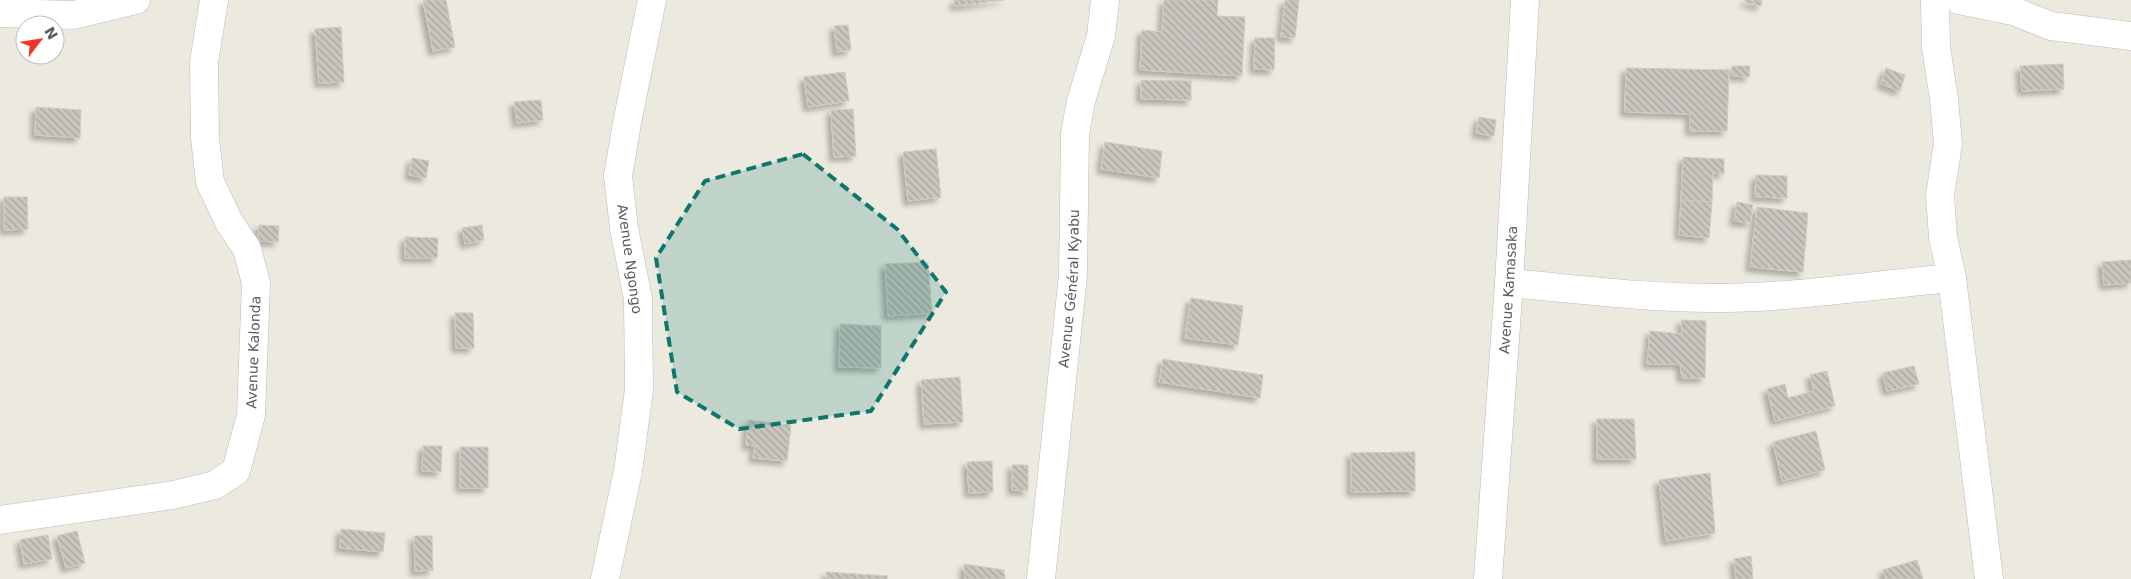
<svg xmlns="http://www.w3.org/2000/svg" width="2131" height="579" font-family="'DejaVu Sans',sans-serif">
  <defs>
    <pattern id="building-back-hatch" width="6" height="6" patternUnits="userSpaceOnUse" patternTransform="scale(1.25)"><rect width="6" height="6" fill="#c9c6bf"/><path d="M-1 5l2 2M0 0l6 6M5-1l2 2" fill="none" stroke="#a6a49f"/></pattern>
    <filter id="shadow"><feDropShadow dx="-4.5" dy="4.5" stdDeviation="2.5" flood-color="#0004"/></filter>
  </defs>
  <rect width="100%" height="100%" fill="#eceadf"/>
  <g fill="url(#building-back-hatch)" stroke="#d1cbbe" filter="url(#shadow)">
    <path d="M423,0H446L455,47L433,51Z"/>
    <path d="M954,0H1004L955,6Z"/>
    <path d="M1164,0H1218L1217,16L1245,17L1242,76L1140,70L1142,30L1162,32Z"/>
    <path d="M1285,0H1299L1295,38L1281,37Z"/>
    <path d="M1745,0H1762L1761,6L1745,2Z"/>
    <path d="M848,25L851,50L837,52L834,26Z"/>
    <path d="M341,27L344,82L319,83L315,29Z"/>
    <path d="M1255,38H1275L1274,70L1254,69Z"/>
    <path d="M2063,64L2064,89L2022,91L2020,66Z"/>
    <path d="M1732,66H1750L1749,77L1732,76Z"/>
    <path d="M1626,68L1729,70L1727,131H1690V114L1625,112Z"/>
    <path d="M1886,68L1905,75L1900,91L1881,84Z"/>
    <path d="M845,72L849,101L808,107L804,77Z"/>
    <path d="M1141,80L1191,81V100L1141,99Z"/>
    <path d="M541,100L543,120L517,123L514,102Z"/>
    <path d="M36,107L81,110L80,138L35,135Z"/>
    <path d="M853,109L856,156L834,157L831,110Z"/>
    <path d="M1479,117L1496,120L1494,136L1476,133Z"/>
    <path d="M1105,142L1162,151L1159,178L1101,169Z"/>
    <path d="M936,149L941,197L908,201L903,152Z"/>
    <path d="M1683,157L1724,159V174L1713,173L1712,202L1681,200Z"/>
    <path d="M412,158L429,161L426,178L409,175Z"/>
    <path d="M1756,175L1787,176V198L1755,197Z"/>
    <path d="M4,197H27L28,229L4,230Z"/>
    <path d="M1681,200L1712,202L1709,238L1679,235Z"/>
    <path d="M1737,202L1753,205L1750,223L1734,221Z"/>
    <path d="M1757,207L1808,213L1803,272L1750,267Z"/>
    <path d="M259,225L279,226L278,242L258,241Z"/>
    <path d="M482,225L484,240L465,244L462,228Z"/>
    <path d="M405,237L438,238L437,258H405Z"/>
    <path d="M2131,260V283L2104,285L2102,262Z"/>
    <path d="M928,262L932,313L888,316L885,264Z"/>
    <path d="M1191,298L1243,306L1238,345L1185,338Z"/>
    <path d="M455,313H473L474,348H456Z"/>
    <path d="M1681,320L1706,321L1705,378H1682L1680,364H1647L1650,331L1682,334Z"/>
    <path d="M840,324L881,326V368L839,367Z"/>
    <path d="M1163,359L1263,375L1260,398L1159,382Z"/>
    <path d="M1914,366L1919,384L1887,391L1883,373Z"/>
    <path d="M1827,371L1835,406L1775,421L1767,389L1785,384L1788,398L1814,391L1810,375Z"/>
    <path d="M960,377L963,422L924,424L921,380Z"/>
    <path d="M1597,419H1634L1636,459H1597Z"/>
    <path d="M748,420L791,425L787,461L753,458L755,446L746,445Z"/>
    <path d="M1816,431L1825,470L1782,481L1773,442Z"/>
    <path d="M423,446H442L441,472L422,471Z"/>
    <rect x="460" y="447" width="28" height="41"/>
    <path d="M1415,452V491L1351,492V453Z"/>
    <path d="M992,461L993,492L969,493L967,462Z"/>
    <path d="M1012,465H1028V491L1012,490Z"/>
    <path d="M1710,473L1715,533L1666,541L1659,480Z"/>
    <path d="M341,529L385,533L383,552L340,548Z"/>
    <path d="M77,531L85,563L66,568L57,536Z"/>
    <path d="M48,535L52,559L24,564L20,540Z"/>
    <path d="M414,536H432L433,570L415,571Z"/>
    <path d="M1751,556L1753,579H1736L1734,559Z"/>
    <path d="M1917,560L1923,579H1886L1883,570Z"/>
    <path d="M964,564L1004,570L1005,579H965Z"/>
    <path d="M826,572L888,576L887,579H826Z"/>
  </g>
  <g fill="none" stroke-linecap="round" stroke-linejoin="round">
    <defs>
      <g id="street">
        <path d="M1935,0L1936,47L1944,99L1948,144L1940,195L1943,237L1952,278L1989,579"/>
        <path d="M1959,0L2013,11L2051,26L2131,36"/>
        <path d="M0,13L74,15L136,0"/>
        <path d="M1509,283C1577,289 1645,298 1713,298C1793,298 1872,285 1952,278"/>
        <path id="s1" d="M0,520L173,495L215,485L236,471L251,415L256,283L247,249L229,222L210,182L205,138L204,62L214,0"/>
        <path d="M605,579L628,471L639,390L638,299L624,228L618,176L627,123L652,0"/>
        <path id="s2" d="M1041,579L1073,275L1075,134L1081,101L1101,36L1105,0"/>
      </g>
      <g id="secondary">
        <path id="s3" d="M1488,579L1509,283L1525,0"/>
      </g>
    </defs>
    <use href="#street" stroke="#b8babf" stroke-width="29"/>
    <use href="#secondary" stroke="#b6b9bf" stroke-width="29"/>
    <use href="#street" stroke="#fff" stroke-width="28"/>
    <use href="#secondary" stroke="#fff" stroke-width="28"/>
  </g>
  <path fill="#0f766e" fill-opacity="0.2" stroke="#0f766e" stroke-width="4" stroke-dasharray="10 6" stroke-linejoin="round" d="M803,154L897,229L946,292L871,411L739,429L677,392L656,258L705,181Z"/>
  <g text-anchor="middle" stroke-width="5" stroke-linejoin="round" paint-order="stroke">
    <g font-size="14" fill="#585c61" stroke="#fff">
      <text transform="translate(630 259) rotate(82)" y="5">Avenue Ngongo</text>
      <text dy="5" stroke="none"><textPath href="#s2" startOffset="292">Avenue Général Kyabu</textPath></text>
      <text dy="5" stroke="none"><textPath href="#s3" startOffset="290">Avenue Kamasaka</textPath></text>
      <text dy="5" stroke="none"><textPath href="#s1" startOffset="364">Avenue Kalonda</textPath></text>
    </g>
  </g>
  <g transform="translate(40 40) rotate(59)"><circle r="24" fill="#ffffff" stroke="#bcbec0"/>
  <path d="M0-4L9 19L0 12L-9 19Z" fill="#ef3723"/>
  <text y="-8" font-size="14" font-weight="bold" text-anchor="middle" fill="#585c61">N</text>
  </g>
</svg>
